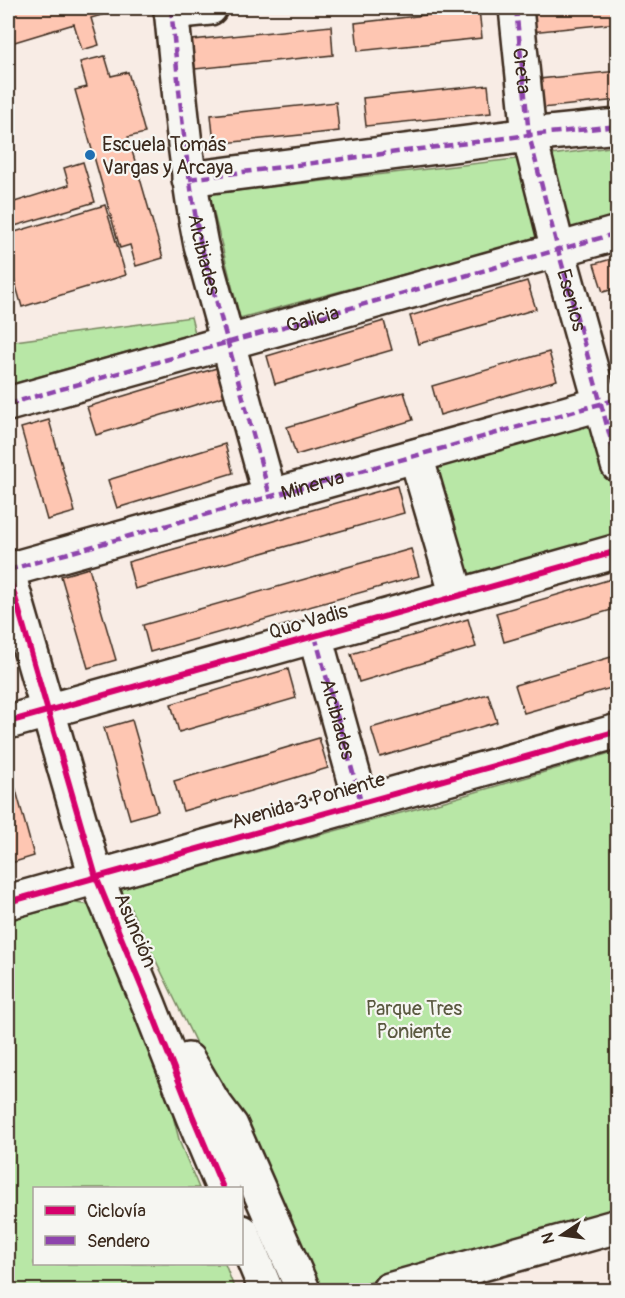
<svg xmlns="http://www.w3.org/2000/svg" width="625" height="1298" font-family="Pangolin,sans-serif">
  <rect width="100%" height="100%" fill="#f8ece5"/>
  <filter id="ink" filterUnits="userSpaceOnUse"><feTurbulence type="fractalNoise" baseFrequency=".0167" numOctaves="2"/><feDisplacementMap in="SourceGraphic" scale="12" xChannelSelector="R" yChannelSelector="G"/><feConvolveMatrix kernelMatrix="1 2 1 2 8 2 1 2 1" color-interpolation-filters="sRGB"/></filter>
  <g filter="url(#ink)">
    <g fill="#b8e7a6" stroke="#7a8862" stroke-width="1.5">
      <path d="M617,146V218L566,232L544,156Z"/>
      <path d="M524,158L544,237L240,318L209,194Z"/>
      <path d="M191,317L195,333L8,385V342Z"/>
      <path d="M594,408L617,491V540L463,585L426,456Z"/>
      <path d="M617,751V1213L339,1290H316L121,889L452,799Z"/>
      <path d="M75,903L90,905L167,1074L174,1120L180,1143L199,1188H34V1264H225L235,1290H8V920Z"/>
    </g>
    <g fill="#fec6b2" stroke="#3b2a1e" stroke-width="1.5">
      <path d="M8,8H126L91,18L99,45L82,50L74,24L8,44Z"/>
      <path d="M528,8H618V23L531,32Z"/>
      <path d="M479,9L482,38L358,51L355,23Z"/>
      <path d="M331,26L333,55L195,69L192,40Z"/>
      <path d="M105,56L111,76L128,72L145,133L128,137L163,258L136,266L130,245L120,248L75,90L87,87L80,62Z"/>
      <path d="M618,71V100L542,108L539,79Z"/>
      <path d="M488,85L491,113L366,126L363,98Z"/>
      <path d="M336,102L339,131L214,144L211,115Z"/>
      <path d="M83,162L95,202L8,228V204L69,185L64,168Z"/>
      <path d="M105,205L126,275L22,307L8,258V234Z"/>
      <path d="M618,257V288L603,292L594,264Z"/>
      <path d="M527,281L536,309L418,344L410,316Z"/>
      <path d="M384,321L392,350L275,384L267,356Z"/>
      <path d="M549,352L557,380L440,415L432,386Z"/>
      <path d="M220,367L228,395L96,435L87,407Z"/>
      <path d="M404,392L413,420L296,455L287,427Z"/>
      <path d="M49,420L75,512L47,520L21,428Z"/>
      <path d="M225,444L233,473L117,508L108,480Z"/>
      <path d="M397,486L404,513L135,589L128,562Z"/>
      <path d="M411,549L419,576L150,652L143,625Z"/>
      <path d="M89,568L116,660L88,668L61,576Z"/>
      <path d="M618,577V608L504,642L496,613Z"/>
      <path d="M468,619L476,647L359,682L351,654Z"/>
      <path d="M618,655V686L524,713L515,685Z"/>
      <path d="M288,669L296,698L179,732L171,704Z"/>
      <path d="M488,694L497,722L380,757L371,728Z"/>
      <path d="M132,720L158,811L130,819L104,728Z"/>
      <path d="M319,738L328,768L183,811L174,781Z"/>
      <path d="M8,761L34,856L8,864Z"/>
    </g>
    <g fill="none" stroke-linecap="round" stroke-linejoin="round">
      <defs>
        <g id="minor">
          <path id="s1" d="M171,8C179,87 185,167 201,245L270,496"/>
          <path d="M516,8L529,135L558,250L618,465"/>
          <path d="M171,12L210,8"/>
          <path d="M189,179L529,135L618,126"/>
          <path id="s2" d="M8,404L618,233"/>
          <path d="M416,456L457,596"/>
          <path id="s3" d="M8,570L618,399"/>
          <path d="M8,573L96,877L149,1005L193,1117L223,1188"/>
          <path id="s4" d="M315,636L361,802"/>
          <path d="M8,722L618,551"/>
          <path d="M8,902L618,731"/>
          <path d="M188,1060L213,1102L231,1126L303,1290"/>
          <path d="M242,1232L266,1290"/>
          <path d="M389,1290L618,1226"/>
        </g>
      </defs>
      <use href="#minor" stroke="#3b2a1e" stroke-width="38"/>
      <use href="#minor" stroke="#f6f6f2" stroke-width="33"/>
      <g stroke="#8e44ad" stroke-width="4.5" stroke-dasharray="9 4.5" stroke-linecap="butt">
        <path d="M171,8C179,87 185,167 201,245L270,496"/>
        <path id="s5" d="M516,8L529,135L558,250L618,465"/>
        <path d="M171,12L210,8"/>
        <path d="M189,179L529,135L618,126"/>
        <path d="M8,404L618,233"/>
        <path d="M8,570L618,399"/>
        <path d="M315,636L361,802"/>
      </g>
      <defs>
        <g id="cycleway">
          <path d="M8,573L96,877L149,1005L193,1117L223,1188"/>
          <path d="M8,722L618,551"/>
          <path d="M8,902L618,731"/>
        </g>
      </defs>
      <use href="#cycleway" stroke="#f6f6f2" stroke-width="10"/>
      <use href="#cycleway" stroke="#d6006c" stroke-width="6"/>
    </g>
  </g>
  <circle fill="#1f6fb2" stroke="#f6f6f2" stroke-width="2" cx="90" cy="155" r="6"/>
  <g text-anchor="middle" stroke-width="4.5" stroke-linejoin="round" paint-order="stroke">
    <g font-size="20" fill="#3b2a1e" stroke="#f6f6f2">
      <text dy="7" stroke="none"><textPath href="#s5" startOffset="63">Creta</textPath></text>
      <text dy="7" stroke="none"><textPath href="#s1" startOffset="249">Alcibiades</textPath></text>
      <text dy="7" stroke="none"><textPath href="#s5" startOffset="298">Esenios</textPath></text>
      <text dy="7" stroke="none"><textPath href="#s2" startOffset="316">Galicia</textPath></text>
      <text dy="7" stroke="none"><textPath href="#s3" startOffset="316">Minerva</textPath></text>
      <text transform="translate(308 621) rotate(-16)" y="7">Quo Vadis</text>
      <text dy="7" stroke="none"><textPath href="#s4" startOffset="86">Alcibiades</textPath></text>
      <text transform="translate(308 800) rotate(-16)" y="7">Avenida 3 Poniente</text>
      <text transform="translate(136 930) rotate(67)" y="7">Asunción</text>
    </g>
    <g font-size="20" fill="#3b2a1e" stroke="#f6f6f2" text-anchor="start">
      <text x="102" y="151">Escuela Tomás<tspan x="102" dy="23">Vargas y Arcaya</tspan></text>
    </g>
    <g font-size="20" fill="#5a5940" stroke="#f6f6f2">
      <text x="414" y="1015">Parque Tres<tspan x="414" dy="23">Poniente</tspan></text>
    </g>
  </g>
  <rect width="625" height="1298" fill="none" stroke="#f6f6f2" stroke-width="30"/>
  <rect x="15" y="15" width="595" height="1268" fill="none" stroke="#3b2a1e" stroke-width="2" filter="url(#ink)"/>
  <rect x="33" y="1187" width="210" height="78" fill="#f6f6f2" stroke="#aba49d" stroke-width="1.5"/>
  <rect x="45" y="1206" width="30" height="9" fill="#d6006c" stroke="#aba49d" stroke-width="1.5"/>
  <text x="87" y="1217" font-size="18" fill="#3b2a1e">Ciclovía</text>
  <rect x="45" y="1236" width="30" height="9" fill="#8e44ad" stroke="#aba49d" stroke-width="1.5"/>
  <text x="87" y="1247" font-size="18" fill="#3b2a1e">Sendero</text>
  <g transform="translate(562 1235) rotate(257)" stroke="#f6f6f2" stroke-width="4.5" paint-order="stroke">
  <path d="M0-4.5L10 22L0 15L-10 22Z" fill="#3b2a1e"/>
  <text y="-9" font-size="16" font-weight="bold" text-anchor="middle" fill="#3b2a1e">N</text>
  </g>
</svg>
